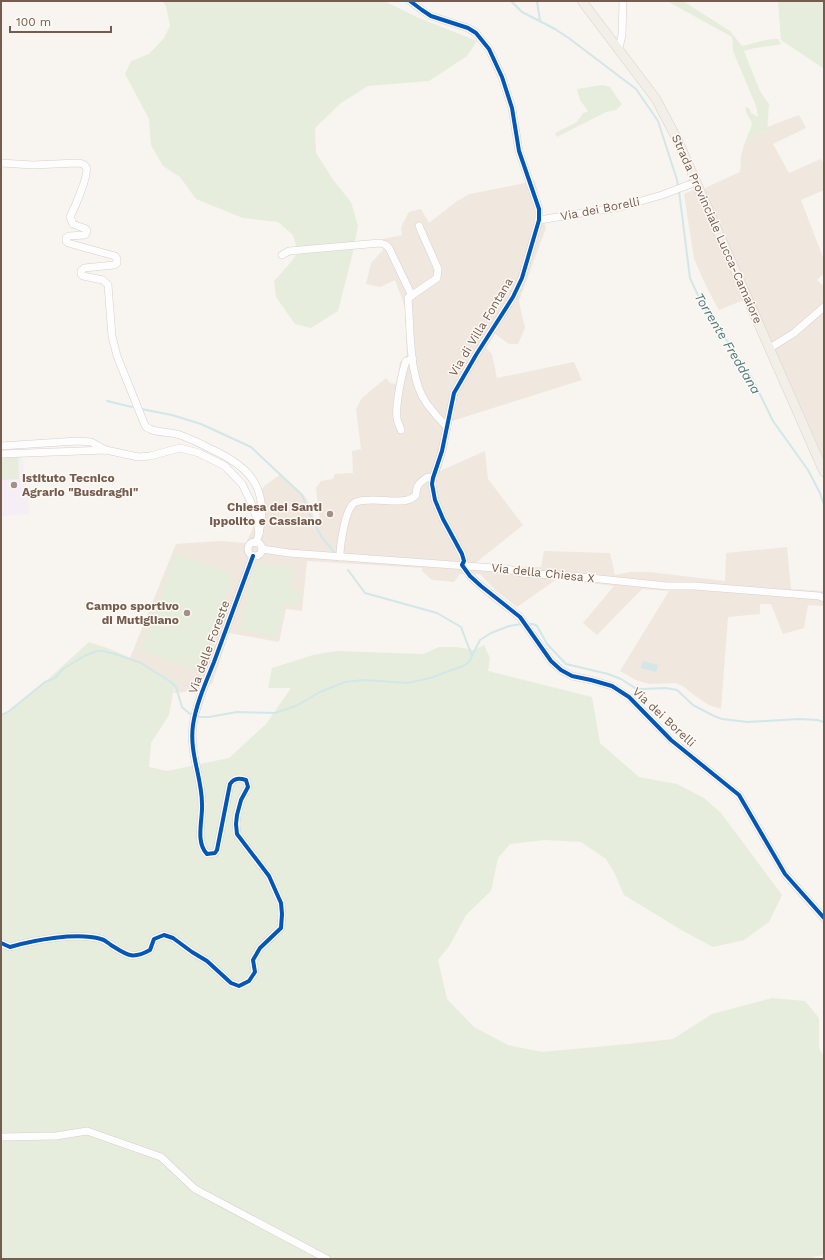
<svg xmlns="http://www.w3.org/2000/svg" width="825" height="1260" font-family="'Work Sans',sans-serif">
  <rect width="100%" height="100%" fill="#f8f4f0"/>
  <g fill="#f0e7df">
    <path d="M799,115L806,128L773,144L789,173L821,159L824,165V190L801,200L824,260V273L817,280L824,287V462L704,190L707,187L740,172L741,156L744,145L759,131L766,133L767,127Z"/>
    <path d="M535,181L546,228L519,301L525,328L518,344H509L495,334L486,348L492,354L497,378L574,362L582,380L452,421L445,456L440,471L485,451L488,479L523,525L473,565L541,567L544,551L610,553L615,575L630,572H649L725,581L726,553L787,547L791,589L824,591V606L808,605L804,628L783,634L771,604H760V614L728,617L721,709L709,705L694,695L684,687L676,683L649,684L636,680L620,671L669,591L642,589L597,635L583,623L614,586L557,579L517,607L495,590L480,574H460L454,582L432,580L422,571V568L307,561L302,611L286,609L279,642L229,633L212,684L184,692L174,693L175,683L143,664L130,658L176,544L220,541L246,543L253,528L255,504L264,486L281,474L304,495L311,506L315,523L320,522L316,488L321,481L333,479L335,474L353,473L352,451L361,449L356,409L362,398L386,378L390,383L396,384L400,362L407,355L405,307L395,280L380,287L366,284L371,263L383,250V239L402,235L401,227L409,212L421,209L429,223L457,201L470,194Z"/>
    <path d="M695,189L744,300L719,310L707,288L694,259L684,194Z"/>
  </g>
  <path fill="#f5eef4" d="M22,456L30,514L1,516V457Z"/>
  <g fill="#e7eddc">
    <path d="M162,1H384L419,18L477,41L467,56L429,81L368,86L341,103L315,128L316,153L334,181L351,202L358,226L353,252L338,311L311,328L295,324L276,297L274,281L291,262L298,252L293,235L278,222L243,218L196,199L180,177L163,166L151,145L149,119L125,74L131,61L149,54L164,38L170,26L166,6Z"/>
    <path d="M667,1H683L730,31L742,46C754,44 766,38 778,39L781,44C768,47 756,47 744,51L760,91L769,104L767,133L759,131L744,145C747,136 750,132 752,123L746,112L745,107L749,108L751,113L758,117L756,106L733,51L732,37Z"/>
    <path d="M778,1H824L823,68L781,40Z"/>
    <path d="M602,85L610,87L618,99L622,104L616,110L606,112L557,137L555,133L577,122L583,113L588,111L580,100L577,89Z"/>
    <path d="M2,456H18L19,479L2,480Z"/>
    <path d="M175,554L234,575L200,671L141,651Z"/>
    <path d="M260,562L294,569L290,589L302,591L298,607L284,604L277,637L240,629L253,567L256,563Z"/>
    <path d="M89,642C120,651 148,666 175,683L169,715L151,743V745L149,767L167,771L229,758L266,724L291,688H268L272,668L313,655L337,651L423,654L439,647H456L474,650L484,645L490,658L488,671L592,697L600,743L639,777L677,784L704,798L721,813L782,895L769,922L744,940L713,947L683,931L624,895L614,872L606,859L581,842L544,840L510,844L498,858L491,891L466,915L450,945L438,960L447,999L474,1027L508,1045L542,1052L628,1044L673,1039L712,1014L772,998L805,1001L819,1018V1048L824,1057V1255L814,1257L813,1259H1V715L8,712L45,682Z"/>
  </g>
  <path fill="#d2e7e8" d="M643,661L658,665L656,672L641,668Z"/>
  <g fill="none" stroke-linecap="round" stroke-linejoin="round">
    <g stroke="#d2e7e8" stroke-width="2">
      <path d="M511,1L522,12L555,29L570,39L636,89L658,121L677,180L678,186"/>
      <path d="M537,1L540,21"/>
      <path d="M679,191L690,278L702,304L752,378L773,421L808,470L820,493L824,505"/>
      <path d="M107,401L132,407"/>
      <path d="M141,409L172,415L201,424L251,447L302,495L312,520L323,539L335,553"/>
      <path d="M348,570L365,593L437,613L461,627L472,656"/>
      <path d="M527,624H533L537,626L547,644L566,664L608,674L621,679L635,688L642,689L666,688L677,690L693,705L714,716L722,719L748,722L799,719L817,720L824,722"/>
      <path d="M1,715L8,712L45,682L55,678L63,669L84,656L97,651H103L115,654L141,663L171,682L176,687L182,707L190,714"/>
      <path d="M197,717H209L237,712L275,713L296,706L320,692L345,682L363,680L408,683L430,678L463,666L469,662L480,640L491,633L509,626L522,624"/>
    </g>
    <defs>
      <g id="minor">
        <path d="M410,1L422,10L431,16L468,28L476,33L489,49L502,77L512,108L519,151L539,209V220L522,278L513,297L476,355L454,393L442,451L433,478L432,484L435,500L443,519L462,554L464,561L462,565L470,576L481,586L520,617L551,661L561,670L572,676L591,680L612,686L629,697L671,740L739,795L785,874L824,918"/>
        <path d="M619,48L622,35L623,1"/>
        <path d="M1,163L33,165L77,163C80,163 84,164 86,167C90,173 74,209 70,217L73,224L86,229L87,231L85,235L69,236L66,238V241L68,243L115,256L117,259V263L114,265L84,268L81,271V274L83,276L103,280L108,285L112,336L117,356L144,423L146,427L150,429C159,433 170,432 180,435C191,439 202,444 213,450C252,468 269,490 259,534"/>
        <path d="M539,220L620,207L662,195L696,182"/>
        <path d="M419,226L438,269L437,278L408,298C411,330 408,378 427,404C433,412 440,420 447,427"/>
        <path d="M282,255L289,251L380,243L386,245L389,248L412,296"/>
        <path d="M770,348L794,333L824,307"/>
        <path d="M401,430C400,426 397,422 397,418C395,407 402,372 406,361L413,359"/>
        <path d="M1,446L77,441L91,442L106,450"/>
        <path d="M1,454L106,450L138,457L150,456L180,448L199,453L225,466L242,484L250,500L256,516L259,534L256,543"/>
        <circle cx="255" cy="549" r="7"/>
        <path d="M262,549L289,553L508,569L521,573L571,576L667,586H694L819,596L824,598"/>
        <path d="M340,557C340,546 345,506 356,502C368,498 383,501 396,501C404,501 410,501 416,495C416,485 420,482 428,477L433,478"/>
        <path d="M1,943L10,947C34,940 77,932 101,939C105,940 108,943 111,945C127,955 132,960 150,950L154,939L164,935L173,938L192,952L207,961L231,983L239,986L249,981L255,972L253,960L260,948L281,928L282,914L281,903L269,876L237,834L236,824L237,815L241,800L248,787L246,780C239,778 234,778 230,784L217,850L215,853L207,854C195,842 203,819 202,804C202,777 189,753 193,725C196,704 206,682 214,662C227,626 240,591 253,556"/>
        <path d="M1,1137L56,1136L87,1131L161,1157L195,1189L327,1259"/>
      </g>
      <path id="major" d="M582,1L656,99L678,141L824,472"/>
    </defs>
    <use href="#minor" stroke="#d6d0cb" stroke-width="8"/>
    <use href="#major" stroke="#d9d1cd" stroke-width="10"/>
    <use href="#minor" stroke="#fefdfd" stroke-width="7"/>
    <use href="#major" stroke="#f2eee8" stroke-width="9"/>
    <defs>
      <g id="cycleway">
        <path d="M410,1L422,10L431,16L468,28L476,33L489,49L502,77L512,108L519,151L539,209V220L522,278L513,297L476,355L454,393L442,451L433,478L432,484L435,500L443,519L462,554L464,561L462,565L470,576L481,586L520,617L551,661L561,670L572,676L591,680L612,686L629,697L671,740L739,795L785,874L824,918"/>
        <path d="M1,943L10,947C34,940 77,932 101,939C105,940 108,943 111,945C127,955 132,960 150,950L154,939L164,935L173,938L192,952L207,961L231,983L239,986L249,981L255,972L253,960L260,948L281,928L282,914L281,903L269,876L237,834L236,824L237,815L241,800L248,787L246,780C239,778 234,778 230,784L217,850L215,853L207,854C195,842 203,819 202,804C202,777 189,753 193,725C196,704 206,682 214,662C227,626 240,591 253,556"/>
      </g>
    </defs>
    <use href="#cycleway" stroke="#fef9f3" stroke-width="6"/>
    <use href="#cycleway" stroke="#0057b8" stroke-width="4"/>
  </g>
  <g fill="#a39189" stroke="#fef9f3" stroke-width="1.5">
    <circle cx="14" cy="485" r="4"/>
    <circle cx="330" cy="514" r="4"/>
    <circle cx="187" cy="613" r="4"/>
  </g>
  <g text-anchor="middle" stroke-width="3" stroke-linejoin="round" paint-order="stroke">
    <g font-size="12" fill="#755c51" stroke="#fef9f3">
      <text transform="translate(600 209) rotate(-11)" y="4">Via dei Borelli</text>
      <text transform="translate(717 229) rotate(66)" y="4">Strada Provinciale Lucca-Camaiore</text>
      <text transform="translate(481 327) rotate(-59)" y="4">Via di Villa Fontana</text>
      <text transform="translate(543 573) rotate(6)" y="4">Via della Chiesa X</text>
      <text transform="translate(209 647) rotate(-70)" y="4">Via delle Foreste</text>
      <text transform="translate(664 717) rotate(43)" y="4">Via dei Borelli</text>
    </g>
    <g font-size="12" font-weight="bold" fill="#755c51" stroke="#fef9f3" text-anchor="end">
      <text x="22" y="482" text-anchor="start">Istituto Tecnico<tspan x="22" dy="14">Agrario "Busdraghi"</tspan></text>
      <text x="322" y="511">Chiesa dei Santi<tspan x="322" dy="14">Ippolito e Cassiano</tspan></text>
      <text x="179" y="610">Campo sportivo<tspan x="179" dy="14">di Mutigliano</tspan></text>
    </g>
    <g font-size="13" font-style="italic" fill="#49797f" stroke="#fef9f3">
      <text transform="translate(728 343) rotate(59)" y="5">Torrente Freddana</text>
    </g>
  </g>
  <rect width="825" height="1260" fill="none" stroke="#755c51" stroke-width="4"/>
  <path d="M10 26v6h101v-6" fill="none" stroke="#755c51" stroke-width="2"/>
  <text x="16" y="26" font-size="12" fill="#755c51" stroke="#fef9f3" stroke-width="3" paint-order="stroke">100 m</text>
</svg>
